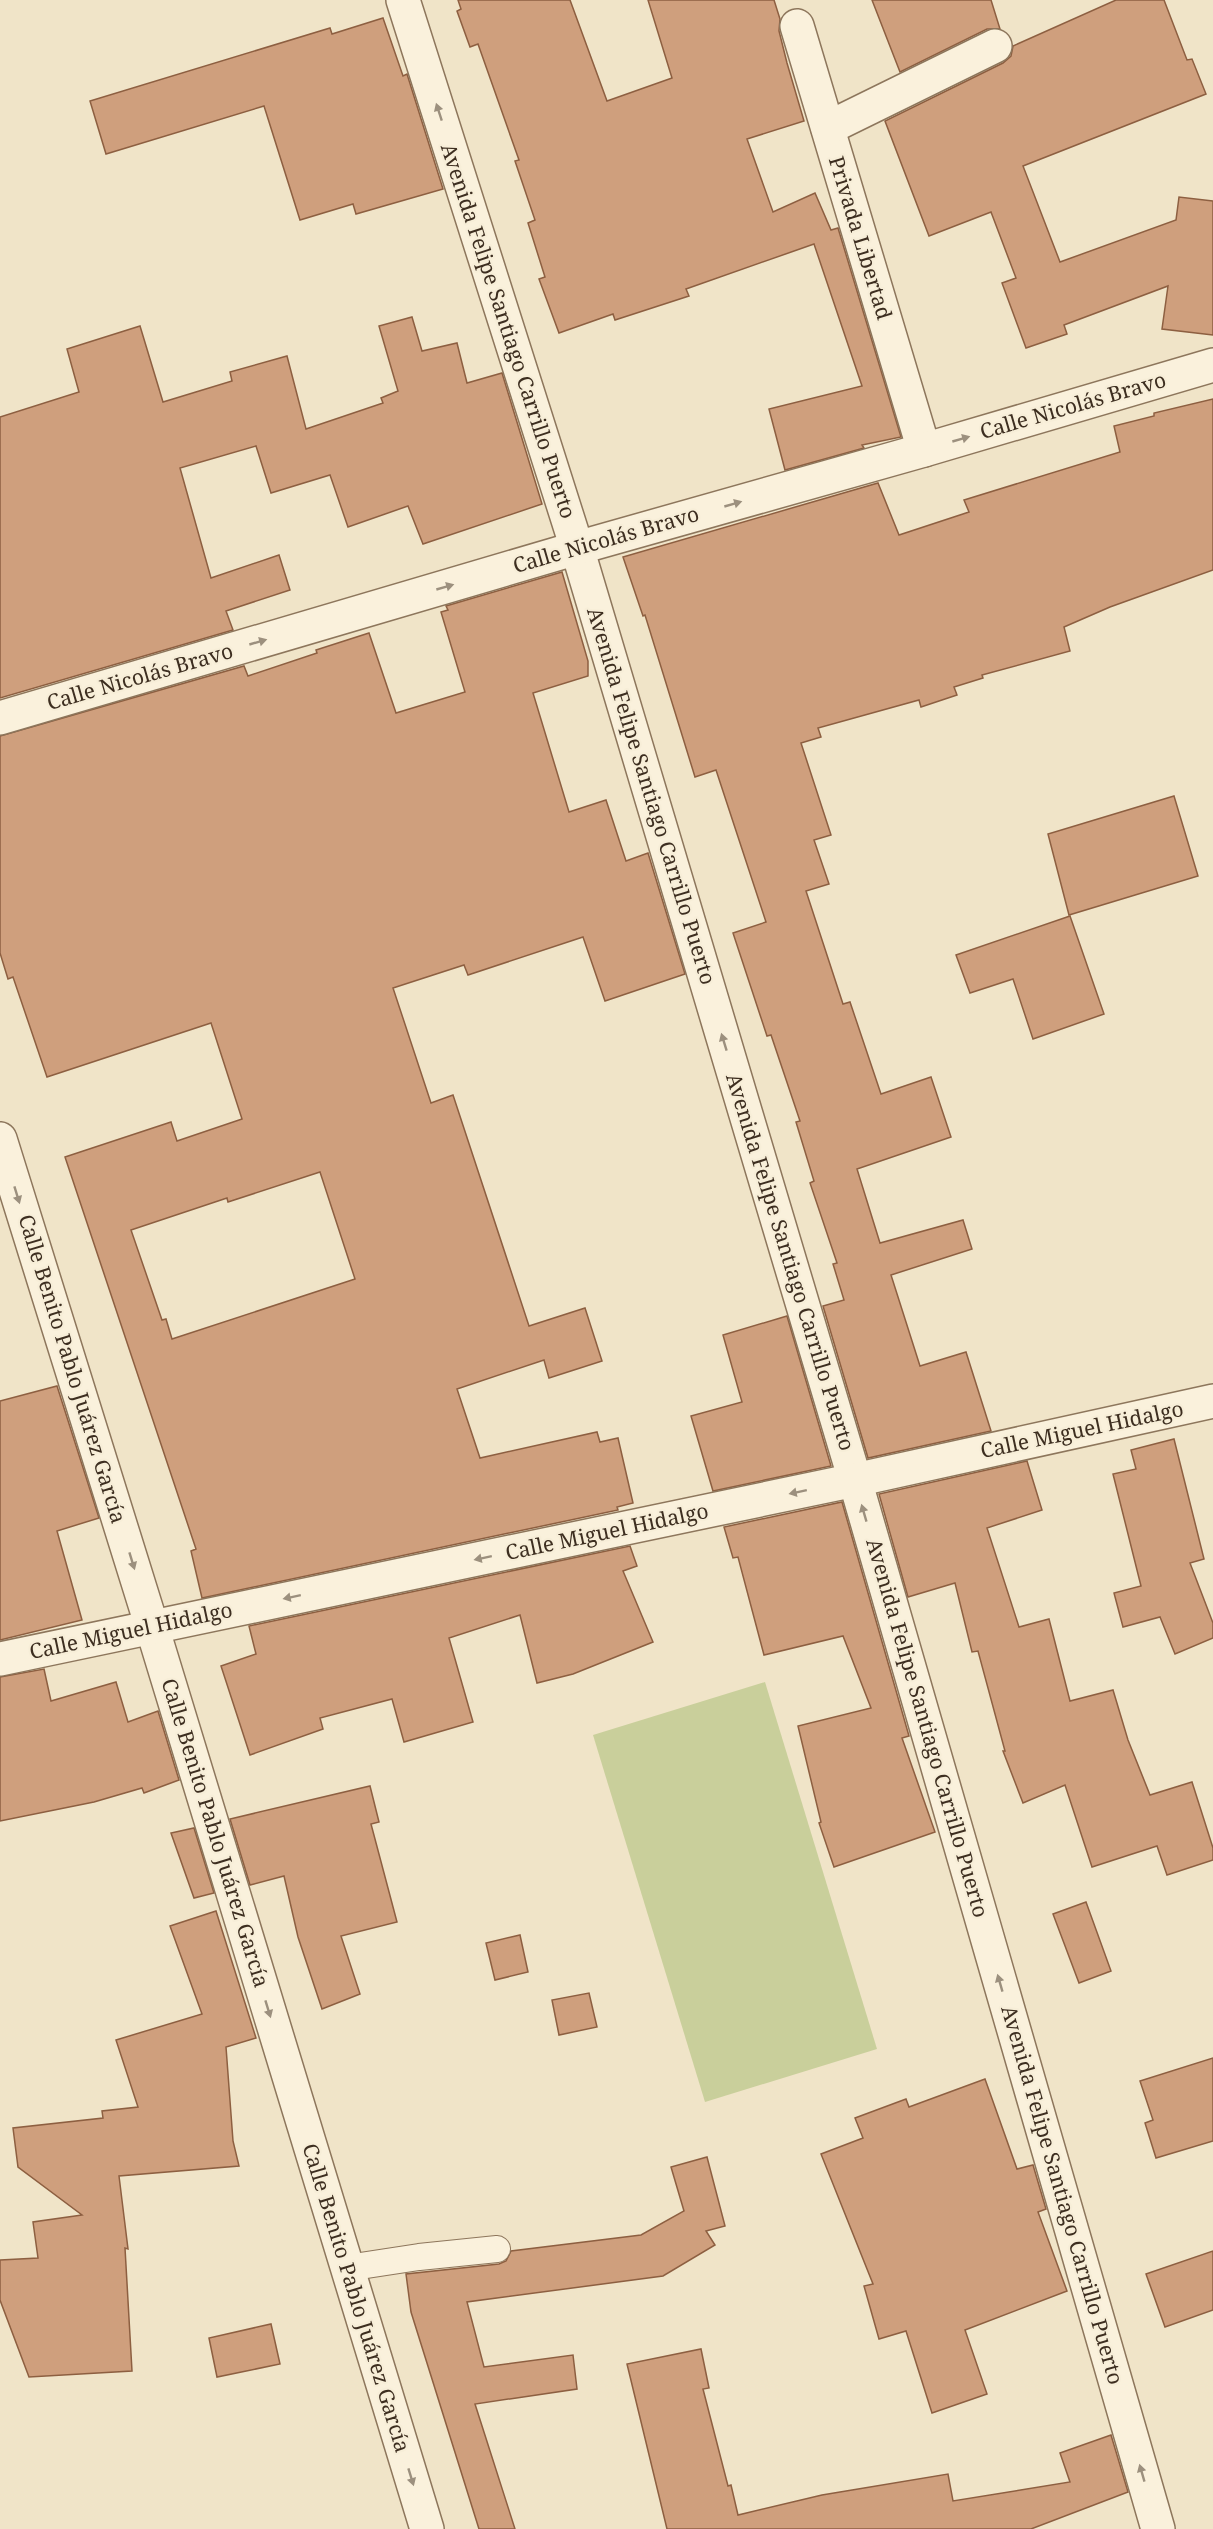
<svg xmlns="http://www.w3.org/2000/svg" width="1213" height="2529" font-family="'Noto Serif',serif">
  <rect width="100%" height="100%" fill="#f0e4c8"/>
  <path fill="#c9cf9b" d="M765,1682L877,2049L705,2102L593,1735Z"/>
  <g fill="#cf9f7d" stroke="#8d5f41" stroke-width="1.5" fill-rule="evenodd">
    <path d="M458,0H570L607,101L672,78L648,0H774L780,19L779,31L787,63L804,121L747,139L773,212L815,193L831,230L838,228L901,437L862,445L864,448L785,470L769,409L862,386L814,244L686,289L689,296L615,320L613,314L559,333L539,279L545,277L528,223L535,220L515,161L519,160L478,44L470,47L457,11L461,9Z"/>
    <path d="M872,0H991L1000,29H987L900,72Z"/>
    <path d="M1116,0H1164L1187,60L1192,59L1206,94L1023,166L1060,262L1176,220L1179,197L1213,201V335L1162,329L1168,286L1064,325L1067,334L1026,348L1002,283L1016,278L991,212L929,236L885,121L1003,63L1011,56L1013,46Z"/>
    <path d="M383,18L403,76L407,74L443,189L356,214L353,204L300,220L264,106L106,154L90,101L330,28L332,34Z"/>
    <path d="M412,317L422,351L457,343L467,383L502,373L542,504L423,544L408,506L348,527L330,475L271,493L256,446L180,468L211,578L279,555L290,590L226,611L233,630L0,698V417L79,392L67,349L140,326L163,402L232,381L230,372L287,356L306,429L383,403L381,398L398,391L379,326Z"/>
    <path d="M1213,399V570L1110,607L1064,627L1070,651L982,675L983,678L954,687L957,695L921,707L919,700L818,728L821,737L801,743L831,835L814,840L829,884L806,891L843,1004L850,1002L881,1094L931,1077L951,1137L857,1169L880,1243L963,1220L972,1249L891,1275L920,1366L966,1352L991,1431L868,1458L823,1306L844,1300L833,1264L837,1263L810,1183L814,1181L796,1122L800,1121L771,1035L767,1036L733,933L766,922L716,770L695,777L645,615L643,616L623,557L878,483L899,535L969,512L964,500L1120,452L1114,426L1154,416V413Z"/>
    <path d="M562,572L588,661V676L533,693L569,812L606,800L626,861L648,853L685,974L605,1001L583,937L468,975L464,965L393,988L431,1103L453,1095L529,1326L585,1308L602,1361L549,1378L544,1360L457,1389L480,1458L597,1432L600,1442L618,1438L633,1503L617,1507L618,1510L202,1598L191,1551L196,1549L65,1157L171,1122L177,1141L242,1119L211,1023L47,1077L13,977L8,979L0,953V736L244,666L248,676L317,653L316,650L369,633L396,713L465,692L441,612L448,610L446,606ZM320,1172L355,1279L172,1339L166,1319L162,1320L131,1230L227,1198L228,1202Z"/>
    <path d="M1174,796L1198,876L1069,915L1048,834Z"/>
    <path d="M1070,916L1104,1014L1033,1039L1013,979L970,993L956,955Z"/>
    <path d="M787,1316L831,1466L713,1491L691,1416L742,1402L723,1335Z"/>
    <path d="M57,1386L99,1518L57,1531L82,1620L0,1640V1401Z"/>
    <path d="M1174,1439L1204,1559L1190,1563L1213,1623V1638L1175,1654L1160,1617L1123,1627L1114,1593L1141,1586L1113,1474L1136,1469L1131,1450Z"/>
    <path d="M1027,1461L1042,1510L987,1528L1019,1627L1049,1619L1070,1701L1113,1690L1128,1740L1150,1795L1192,1782L1213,1848V1860L1167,1875L1157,1846L1092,1867L1065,1785L1023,1803L1003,1751H1005L978,1651L972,1652L955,1583L908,1597L879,1494Z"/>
    <path d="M842,1502L909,1736L902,1738L935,1832L834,1867L819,1823L821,1822L798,1726L871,1708L843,1636L764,1655L738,1557L733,1558L724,1527Z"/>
    <path d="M630,1546L637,1566L623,1571L653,1642L573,1674L537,1683L520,1615L449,1638L473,1722L404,1742L392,1699L320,1718L323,1729L250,1755L221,1666L256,1654L249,1626Z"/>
    <path d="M44,1669L51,1701L116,1682L128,1722L158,1711L179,1780L144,1793L142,1788L94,1802L0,1821V1677Z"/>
    <path d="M370,1786L379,1822L371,1824L397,1922L341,1936L360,1994L322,2009L298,1937L284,1876L250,1885L230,1819Z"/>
    <path d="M194,1828L214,1893L194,1898L171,1833Z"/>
    <path d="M1086,1902L1111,1971L1079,1983L1053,1914Z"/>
    <path d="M216,1911L256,2038L226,2047L233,2141L239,2166L119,2176L128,2249L125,2248L132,2371L29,2377L0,2300V2260L38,2258L33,2222L82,2215L18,2167L13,2128L103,2118L102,2111L138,2107L116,2040L202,2014L170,1926Z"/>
    <path d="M520,1935L528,1972L495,1980L486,1943Z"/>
    <path d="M589,1993L597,2027L559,2035L552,2000Z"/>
    <path d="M1213,2058V2141L1156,2158L1145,2123L1153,2120L1140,2081Z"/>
    <path d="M985,2079L1017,2169L1033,2165L1046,2209L1038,2212L1067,2291L965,2330L987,2394L932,2413L906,2331L879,2339L864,2286L873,2284L821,2154L863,2138L855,2118L906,2099L909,2107Z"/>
    <path d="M707,2157L725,2226L706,2231L715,2245L663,2276L467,2302L484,2367L573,2355L577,2389L475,2404L515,2529H479L411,2312L406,2274L499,2264L506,2261L511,2251L641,2235L684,2211L671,2167Z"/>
    <path d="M1213,2251V2310L1165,2327L1146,2274Z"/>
    <path d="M271,2324L280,2364L217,2377L209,2338Z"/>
    <path d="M701,2349L709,2388L703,2389L728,2486L731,2485L738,2515L822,2495L948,2474L953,2501L1070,2482L1060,2453L1111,2435L1128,2492L1031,2529H667L627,2364Z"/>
  </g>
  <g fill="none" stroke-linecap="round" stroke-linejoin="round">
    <defs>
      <path id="lane" d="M347,2268L419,2257L497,2249"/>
      <g id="street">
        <path d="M403,0L577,548L855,1480L1158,2529"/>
        <path d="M797,26L924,450"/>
        <path d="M828,128L995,46"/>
        <path d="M0,718L577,548L924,450L1213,365"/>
        <path d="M0,1139L152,1627L427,2529"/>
        <path d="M0,1659L855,1480L1213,1401"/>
      </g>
    </defs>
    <use href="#lane" stroke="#8d765c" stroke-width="28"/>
    <use href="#street" stroke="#8d765c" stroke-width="36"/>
    <use href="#lane" stroke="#faf1dc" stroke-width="26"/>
    <use href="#street" stroke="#faf1dc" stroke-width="33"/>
  </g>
  <defs><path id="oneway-solid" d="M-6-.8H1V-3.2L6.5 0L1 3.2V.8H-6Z" transform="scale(1.5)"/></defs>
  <g fill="#9c907e">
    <use href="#oneway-solid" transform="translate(439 112) rotate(-108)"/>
    <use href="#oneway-solid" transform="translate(961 439) rotate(-16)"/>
    <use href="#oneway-solid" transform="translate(733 504) rotate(-16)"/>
    <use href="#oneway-solid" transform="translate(445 587) rotate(-16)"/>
    <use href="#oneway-solid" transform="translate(258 642) rotate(-16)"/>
    <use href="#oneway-solid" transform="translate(724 1042) rotate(-107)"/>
    <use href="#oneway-solid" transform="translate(17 1195) rotate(73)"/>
    <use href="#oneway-solid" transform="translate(798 1492) rotate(168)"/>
    <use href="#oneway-solid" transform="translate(864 1513) rotate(-106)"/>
    <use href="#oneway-solid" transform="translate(483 1558) rotate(168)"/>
    <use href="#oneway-solid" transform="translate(132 1561) rotate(73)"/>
    <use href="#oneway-solid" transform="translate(292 1597) rotate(168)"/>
    <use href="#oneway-solid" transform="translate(1000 1983) rotate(-106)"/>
    <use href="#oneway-solid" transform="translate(268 2009) rotate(73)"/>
    <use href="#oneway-solid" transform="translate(1142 2473) rotate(-106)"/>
    <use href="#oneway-solid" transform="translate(411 2477) rotate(73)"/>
  </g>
  <g text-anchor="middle" stroke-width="4.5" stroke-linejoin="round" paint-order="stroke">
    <g font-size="21" fill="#3d2e20" stroke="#f7eed8">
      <text transform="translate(860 238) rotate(73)" y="7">Privada Libertad</text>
      <text transform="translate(508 331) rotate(72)" y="7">Avenida Felipe Santiago Carrillo Puerto</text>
      <text transform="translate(1073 406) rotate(-16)" y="7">Calle Nicolás Bravo</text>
      <text transform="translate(606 540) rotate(-16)" y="7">Calle Nicolás Bravo</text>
      <text transform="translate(140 677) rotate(-16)" y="7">Calle Nicolás Bravo</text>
      <text transform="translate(651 796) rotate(73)" y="7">Avenida Felipe Santiago Carrillo Puerto</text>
      <text transform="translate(790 1262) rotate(73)" y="7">Avenida Felipe Santiago Carrillo Puerto</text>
      <text transform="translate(72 1369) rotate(73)" y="7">Calle Benito Pablo Juárez García</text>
      <text transform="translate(1082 1430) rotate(-12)" y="7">Calle Miguel Hidalgo</text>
      <text transform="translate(607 1532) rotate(-12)" y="7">Calle Miguel Hidalgo</text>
      <text transform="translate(131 1631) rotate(-12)" y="7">Calle Miguel Hidalgo</text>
      <text transform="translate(927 1728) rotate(74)" y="7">Avenida Felipe Santiago Carrillo Puerto</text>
      <text transform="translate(215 1833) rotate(73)" y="7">Calle Benito Pablo Juárez García</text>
      <text transform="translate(1062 2195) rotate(74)" y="7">Avenida Felipe Santiago Carrillo Puerto</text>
      <text transform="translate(356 2298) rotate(73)" y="7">Calle Benito Pablo Juárez García</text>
    </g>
  </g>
</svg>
